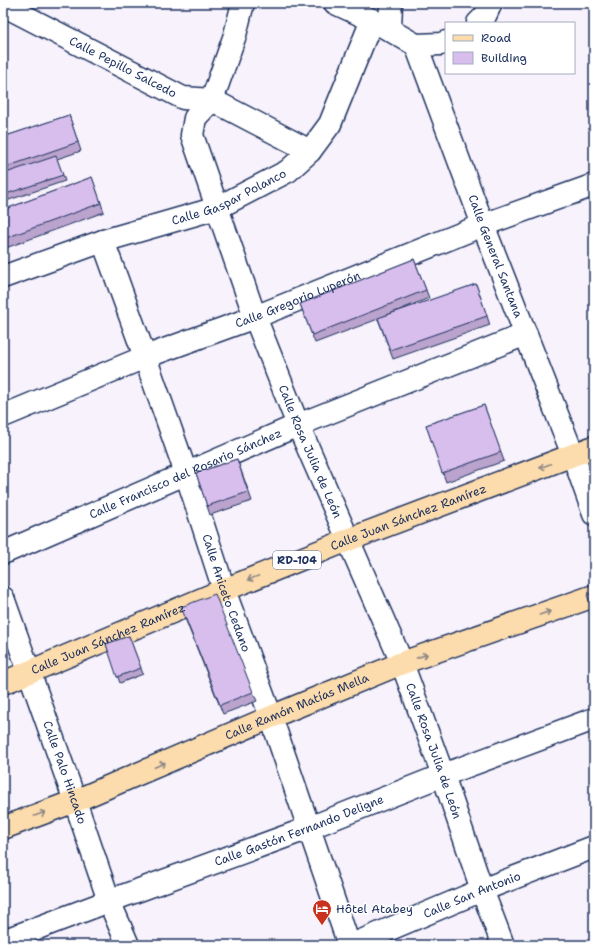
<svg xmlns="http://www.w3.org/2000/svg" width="597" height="948" font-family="'Shantell Sans',sans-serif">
  <rect width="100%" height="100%" fill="#f7f2fb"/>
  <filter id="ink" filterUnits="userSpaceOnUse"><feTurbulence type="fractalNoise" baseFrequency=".025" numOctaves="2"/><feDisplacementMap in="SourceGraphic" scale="8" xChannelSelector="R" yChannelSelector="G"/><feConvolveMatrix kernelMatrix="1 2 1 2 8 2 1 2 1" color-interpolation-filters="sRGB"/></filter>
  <g filter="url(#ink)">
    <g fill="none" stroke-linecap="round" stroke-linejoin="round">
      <defs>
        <g id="minor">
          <path id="s1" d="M243,3L235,35L212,100L195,118L192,135L255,317L298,425L402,663L443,775L482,890L503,945"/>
          <path id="s2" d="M335,3L372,20L416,45L483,225L573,455L594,514"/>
          <path id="s3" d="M3,5L183,98L212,100L310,151"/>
          <path d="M478,23L485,16L491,3"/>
          <path d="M390,30L391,3"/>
          <path d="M416,45L441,44L446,42"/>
          <path id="s4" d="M103,241L145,357L186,473L224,590L271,717L349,945"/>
          <path id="s5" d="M3,277L103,241L217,208L288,171L310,151L330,124L372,20"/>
          <path id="s6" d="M3,416L145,357L255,317L483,225L594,185"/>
          <path id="s7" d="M3,553L298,425L526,334"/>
          <path id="s8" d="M3,598L75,801L109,901L128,945"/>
          <path id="s9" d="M3,941L109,901L309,828L443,775L594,719"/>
          <path id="s10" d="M352,945L482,890L594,847"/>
        </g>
        <g id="major">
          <path id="s11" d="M3,683L224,590L348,540L594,447"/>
          <path id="s12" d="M3,828L75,801L271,717L402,663L594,596"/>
        </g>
      </defs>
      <use href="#minor" stroke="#1b2f5e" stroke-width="25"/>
      <use href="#major" stroke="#1b2f5e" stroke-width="25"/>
      <use href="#minor" stroke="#fff" stroke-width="22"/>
      <use href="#major" stroke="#fcdcac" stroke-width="22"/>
    </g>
    <g fill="#baa3cc" stroke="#1b2f5e">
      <path d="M69,115L81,151L57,159L65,181L3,202V174H4L3,172V137Z"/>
      <path d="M92,177L104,212L3,249V210Z"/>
      <path d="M414,259L429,298L382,317L476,284L490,325L393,359L378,319L315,343L300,304Z"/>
      <path d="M484,405L504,461L446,482L426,425Z"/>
      <path d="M237,459L252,501L210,515L196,473Z"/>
      <path d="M184,616L253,692L257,701L223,714Z"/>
      <path d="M129,636L143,674L120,683L106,644Z"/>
    </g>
    <g fill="#d8beed" stroke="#1b2f5e">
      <path d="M69,115L78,142L3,168V137Z"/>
      <path d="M56,156L63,175L3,195V174Z"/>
      <path d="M92,177L101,203L3,239V210Z"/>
      <path d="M414,259L426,290L312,335L300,304Z"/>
      <path d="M476,284L487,316L390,350L378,318Z"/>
      <path d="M484,405L501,452L442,473L426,425Z"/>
      <path d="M237,459L248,492L207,506L196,473Z"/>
      <path d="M594,592V612L587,595Z"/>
      <path d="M215,594L253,692L220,705L181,607Z"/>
      <path d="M129,636L141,668L117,677L106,644Z"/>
      <path d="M592,718H594V724Z"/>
    </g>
    <defs><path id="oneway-shaft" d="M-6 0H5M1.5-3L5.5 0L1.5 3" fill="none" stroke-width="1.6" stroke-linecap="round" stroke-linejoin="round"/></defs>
    <g stroke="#8c8685">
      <use href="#oneway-shaft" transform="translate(545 466) rotate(159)"/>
      <use href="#oneway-shaft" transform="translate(253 578) rotate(158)"/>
      <use href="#oneway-shaft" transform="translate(545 613) rotate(-19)"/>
      <use href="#oneway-shaft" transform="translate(422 656) rotate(-19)"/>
      <use href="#oneway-shaft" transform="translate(160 765) rotate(-23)"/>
      <use href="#oneway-shaft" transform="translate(40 814) rotate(-20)"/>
    </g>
  </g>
  <defs>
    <symbol id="hotel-pin" viewBox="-11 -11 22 30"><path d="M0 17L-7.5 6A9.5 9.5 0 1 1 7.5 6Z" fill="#c8321e" stroke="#fff"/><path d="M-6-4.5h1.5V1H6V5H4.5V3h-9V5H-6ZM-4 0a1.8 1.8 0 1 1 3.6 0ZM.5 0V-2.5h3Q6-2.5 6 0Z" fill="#fff"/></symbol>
  </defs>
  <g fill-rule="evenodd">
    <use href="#hotel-pin" x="311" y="898" width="22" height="30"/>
  </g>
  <g text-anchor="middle" stroke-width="3" stroke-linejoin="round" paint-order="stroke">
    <rect fill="#fff" stroke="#5f6d8e" stroke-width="1" x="273" y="551" width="48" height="18" rx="3"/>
    <g font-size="11" font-weight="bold" fill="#1b2f5e">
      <text x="297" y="564">RD-104</text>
    </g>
    <g font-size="12" fill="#1b2f5e" stroke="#fff">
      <text dy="4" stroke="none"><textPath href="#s3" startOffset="135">Calle Pepillo Salcedo</textPath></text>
      <text dy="4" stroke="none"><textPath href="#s5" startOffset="240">Calle Gaspar Polanco</textPath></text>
      <text dy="4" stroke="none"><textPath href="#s2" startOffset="317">Calle General Santana</textPath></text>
      <text dy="4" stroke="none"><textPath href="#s6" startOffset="317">Calle Gregorio Luperón</textPath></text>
      <text dy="4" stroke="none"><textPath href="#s1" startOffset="482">Calle Rosa Julia de León</textPath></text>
      <text dy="4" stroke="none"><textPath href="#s7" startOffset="199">Calle Francisco del Rosario Sánchez</textPath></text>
      <text dy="4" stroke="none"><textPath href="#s11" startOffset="438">Calle Juan Sánchez Ramírez</textPath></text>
      <text dy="4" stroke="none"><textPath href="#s4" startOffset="373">Calle Aniceto Cedano</textPath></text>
      <text dy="4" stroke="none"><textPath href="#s11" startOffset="114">Calle Juan Sánchez Ramírez</textPath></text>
      <text dy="4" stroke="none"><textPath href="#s12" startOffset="318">Calle Ramón Matías Mella</textPath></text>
      <text dy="4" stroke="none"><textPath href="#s1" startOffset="806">Calle Rosa Julia de León</textPath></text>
      <text dy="4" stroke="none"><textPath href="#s8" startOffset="185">Calle Palo Hincado</textPath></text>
      <text dy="4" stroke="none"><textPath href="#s9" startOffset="316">Calle Gastón Fernando Deligne</textPath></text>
      <text dy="4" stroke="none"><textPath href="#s10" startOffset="130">Calle San Antonio</textPath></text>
    </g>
    <g font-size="12" fill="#1b2f5e" stroke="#fff" text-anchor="start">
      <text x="336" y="913">Hôtel Atabey</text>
    </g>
  </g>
  <rect width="597" height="948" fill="none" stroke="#fff" stroke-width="16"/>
  <rect x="8" y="8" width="581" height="932" fill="none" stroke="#1b2f5e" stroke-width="1.5" filter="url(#ink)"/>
  <rect x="445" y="22" width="130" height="52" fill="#ffffff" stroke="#a4acbf"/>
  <rect x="453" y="35" width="20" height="6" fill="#fcdcac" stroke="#a4acbf"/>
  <text x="481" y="42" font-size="12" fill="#1b2f5e">Road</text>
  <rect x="453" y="52" width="20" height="12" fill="#d8beed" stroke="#a4acbf"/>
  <text x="481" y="62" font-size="12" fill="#1b2f5e">Building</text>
</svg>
